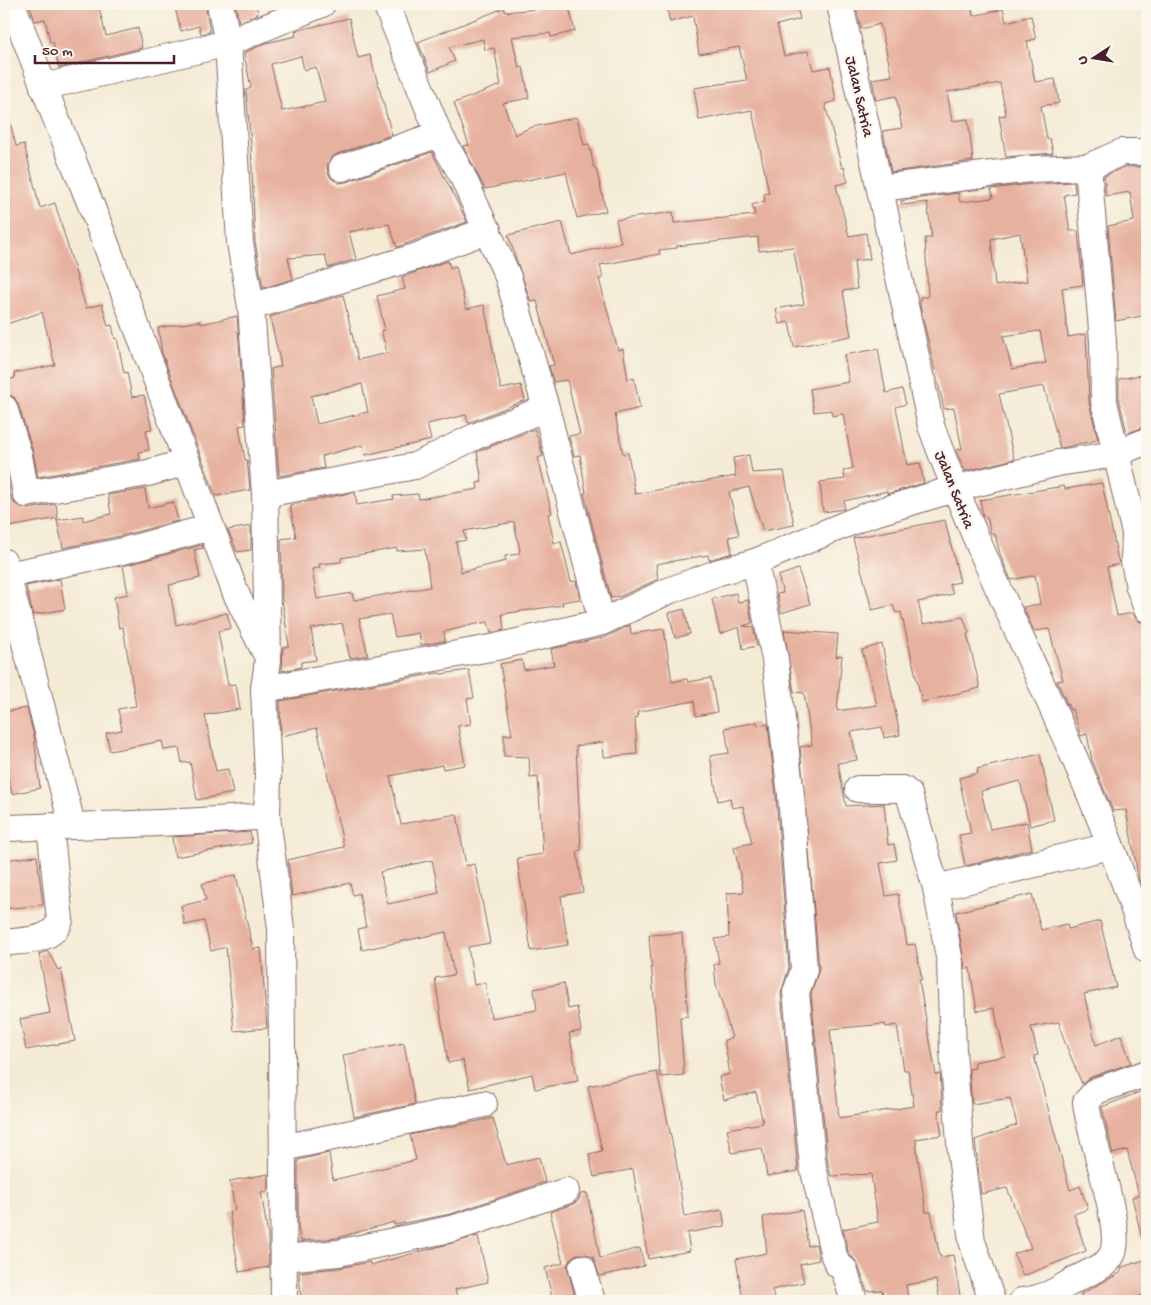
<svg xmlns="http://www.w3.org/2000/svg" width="1151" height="1305" font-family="'Gochi Hand',sans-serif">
  <rect width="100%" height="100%" fill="#fbf7ec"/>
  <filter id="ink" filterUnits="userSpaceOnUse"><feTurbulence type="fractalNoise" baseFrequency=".02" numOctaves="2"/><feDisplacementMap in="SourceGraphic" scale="10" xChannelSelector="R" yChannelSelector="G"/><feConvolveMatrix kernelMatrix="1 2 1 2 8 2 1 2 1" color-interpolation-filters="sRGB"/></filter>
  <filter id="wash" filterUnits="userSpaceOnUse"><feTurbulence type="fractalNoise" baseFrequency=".0096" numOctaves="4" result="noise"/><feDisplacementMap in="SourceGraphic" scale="20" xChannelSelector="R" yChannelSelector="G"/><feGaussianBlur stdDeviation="1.12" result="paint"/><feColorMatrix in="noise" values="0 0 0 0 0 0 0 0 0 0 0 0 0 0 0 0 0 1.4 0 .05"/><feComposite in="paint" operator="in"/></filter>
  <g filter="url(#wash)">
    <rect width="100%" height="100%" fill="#f4ebd5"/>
    <g id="blocks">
      <g fill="#e7b19f" fill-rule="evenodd">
        <path d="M29,4H98L106,36L138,28L142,48L59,68L53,42H50L45,19L35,21Z"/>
        <path d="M174,4H205L210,32L201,34L199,26L181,31Z"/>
        <path d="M235,4H256L258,14L239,22Z"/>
        <path d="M536,4H568L575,31L551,37L550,33L512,37L519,68L523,67L529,98L503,103L515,135L529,128L577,117L584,145L589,144L594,168H596L606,211L577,218L566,172L485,189L463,146L469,145L454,103L501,85L494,48L485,50L483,39L449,47L455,61L430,72L418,42L504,8L505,12L537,9Z"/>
        <path d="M666,4H796L800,19L777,25L784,56L808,51L813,70L830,67L836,101L825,104L842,168L844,167L848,182L836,185L849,236L866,233L870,259L854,261L857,289L843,291L851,336L794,347L789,322L779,324L776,309L804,304L793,247L759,251L758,237L677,246V248L659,250L660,254L600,265L603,278L599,279L618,350L623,349L628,380L634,378L640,408L615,414L623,454L628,453L635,494L736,476L733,458L749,455L752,473L784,471L794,525L763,531L749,487L729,492L739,535L729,537L732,553L709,560L708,555L656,564L658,579L621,596L611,598L584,493H586L580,455L574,456L569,436L580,434L567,380L554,382L549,366L554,365L537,301L531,302L508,235L562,222L571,255L621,243L616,220L673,212L674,223L755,215L752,205L765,201L764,194L769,193L752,110L699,120L694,88L747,80L739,47L699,54L693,16L670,22Z"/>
        <path d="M871,4H971L973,16L1003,9L1006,22L1031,16L1036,39L1027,41L1035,82L1055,79L1059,103L1041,106L1047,139H1050L1053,153L1006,157L999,116L1006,115L1000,83L947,92L952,121L968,119L973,161L891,172L883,131L902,128L896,96L876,100L872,79L892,76L880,24L861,29L856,7Z"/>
        <path d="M349,18L358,58L370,55L392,135L337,154L331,158L327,165L328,173L332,179L339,183L346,182L432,152L467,222L397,247L389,224L349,232L356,259L328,268L325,255L288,258L293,279L263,288L255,241L251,145L246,90L251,88L244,53L266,43L296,36L295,31ZM301,56L304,70L316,67L325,102L282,111L271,64Z"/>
        <path d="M9,118L16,146L24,144L40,208L55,203L86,308L102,304L108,326L112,325L115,339L117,338L124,373L127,372L132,397L144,395L152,429L146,430L149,450L139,452L140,459L38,477L33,452L18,404L14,397L4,393V381L15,378L14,373L55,365L42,312L4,325V119Z"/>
        <path d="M1125,167H1147V315L1116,321L1108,226L1134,221L1130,192L1106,196L1104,176Z"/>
        <path d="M1074,182L1075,193L1064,195L1070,231H1078L1083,285L1062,288L1068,337L1086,334L1089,402L1098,440L1060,448L1044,386L999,394L1014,459L965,471L956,450L962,449L954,408L944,409L920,306V297H928L925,238H932L927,202L902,205L901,201L958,193L960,202L993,198L991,189L1031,184ZM1020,233L1027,281L995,286L991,239ZM1040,331L1046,363L1012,369L1003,336Z"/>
        <path d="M448,261L450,268L456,266L466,309L484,305L501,389L521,385L525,400L468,423L466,415L427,424L431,440L365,455L363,445L322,456L324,468L279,476L271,369L281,366L270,317L343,295L358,360L387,353L381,330H385L377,296L405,289L402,277ZM362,384L368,412L317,424L311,396Z"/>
        <path d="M237,316L245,425L239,426L245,460H247L250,490L216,496L162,353L158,328L200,321L201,324Z"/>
        <path d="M878,349L886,393L902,389L906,404L896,407L907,465L920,463L924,483L887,494V491L844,501V509L823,512L820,482L845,479L843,471L853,468L843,414L832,416L831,410L814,412L810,389L849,382L844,355Z"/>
        <path d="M1147,374V426L1127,433L1119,400V379Z"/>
        <path d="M535,429L543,456L538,458L552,513L548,514L554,543L561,542L571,582L576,581L580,599L562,602L563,605L502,614L504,630L491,633L488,622L471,625L444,632L445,641L421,645L419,633L395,637L390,614L359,619L368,655L350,658L342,623L311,629L316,660L301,662V667L282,671L283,647L289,646L282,599L281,539L296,537L290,505L355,492L357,505L394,499L393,496L418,494L419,499L478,489L477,483L482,482L477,452ZM514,522L520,551L518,554L505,556L506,561L461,572L456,542L466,540L464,531ZM397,548V551L425,549L430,587L354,600L352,593L317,599L312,569L320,568L319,564L341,562V558Z"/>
        <path d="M4,457L11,497L15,504L28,509L56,504L58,518L4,528Z"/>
        <path d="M1102,483L1119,564L1107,567L1117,616L1132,613L1138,621L1147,624V885L1141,886L1138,875L1126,810L1113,811L1092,760L1087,734L1081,736L1072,709L1070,710L1057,681L1063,680L1049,629L1034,631L1023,607L1040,604L1035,575L1011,580L1000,554L995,534H991L987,517L983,516L980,500L1064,486L1065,489Z"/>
        <path d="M145,489L148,508L173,502L178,521L120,536L63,548L57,520L83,516V521L111,514L108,495Z"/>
        <path d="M945,520L960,582L949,584L953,594L918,602L923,624L963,617L969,633L967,634L980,688L922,702L901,612L896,613L893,605L872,610L853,538Z"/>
        <path d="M251,526V550L237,552L228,530Z"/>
        <path d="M202,545L203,548L194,550L200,578L169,585L176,625L227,613L231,628L218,631L228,685L236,684L240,709L205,715L216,771L228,769L233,793L197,800L190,762L182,763L179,748L164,750L162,741L110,751L106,733L122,730L118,709L136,706L123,627L119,628L114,597L128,594L123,566Z"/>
        <path d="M798,569L810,604L781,613L777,594L783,593L778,576Z"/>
        <path d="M60,579L65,609L33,615L26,586Z"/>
        <path d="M736,593L738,602L748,600L752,623L743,626L753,627L757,646L743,649L739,627L720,634L712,599Z"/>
        <path d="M684,609L690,634L675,638L669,613Z"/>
        <path d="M630,625L631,634L664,629L672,682L687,679L688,682L711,678L717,712L696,716L694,701L637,712L638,717L635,718L637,754L604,757L603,742L576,746L581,850L577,851L583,892L561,896L568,945L531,951L517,858L543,854L538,777L530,778L529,757L504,756V734L512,735L500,664L522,660L524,670L554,665L551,649L606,637Z"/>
        <path d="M784,630L838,634L836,657L842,655L837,711L877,705L862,650L882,644L900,735L884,738L882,727L851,732L857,760L838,763L846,806L884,804L888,845L894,844L897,860L880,863L886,896L898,894L907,945L915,944L922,979L919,980L936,1075L940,1074L942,1110H938L942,1135L916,1139L917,1152L926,1212H931L940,1257L953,1255L961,1301H940L936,1280L906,1285L908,1298L884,1301L882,1290L867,1291L858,1265L848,1251L843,1229L878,1222L871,1174L831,1176L828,1165L811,994L819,969L800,747L812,745L804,693L794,692ZM885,1024L886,1027L897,1025L904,1070H908L914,1106L839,1118L830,1029Z"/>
        <path d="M469,670L474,698L467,699L471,724L458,726L465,765L443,769L442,765L390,776L401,824L457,814L466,866L475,864L490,943L468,947L474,985L485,983L491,1018L537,1010L534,989L564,983L568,1009L577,1007L581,1031L569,1033L578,1081L535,1089L532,1074L470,1089L463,1060L448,1063L435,978L454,975L446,932L362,950L358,929L366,927L359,893L353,895L350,883L292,896L288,860L344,847L317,728L281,736L280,701L438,673L442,674ZM432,860L439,893L388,904L380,872Z"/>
        <path d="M27,708L34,736L40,788L12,794L4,760V712Z"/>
        <path d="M757,722L758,726L768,724L776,796L789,968L781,993L798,1171L767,1176L762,1148L732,1153L727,1129L763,1123L756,1092L724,1100L719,1077L730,1074L724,1040L732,1038L716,984L714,964L719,963L715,939L729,937L727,893L744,892L734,847L752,843L743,806L732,808L730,798L718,801L710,756L729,753L725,728Z"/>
        <path d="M1040,754L1054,820L1030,826L1020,781L981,791L990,829L1027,822L1032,849L965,866L959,835L971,833L959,778L978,773L977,769Z"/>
        <path d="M250,832L252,843L175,857L172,837Z"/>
        <path d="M37,856L43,905L4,909V860Z"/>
        <path d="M236,875L253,949L261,948L267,1028L234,1031L226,947L211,951L204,921L185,925L181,906L206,900L202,884Z"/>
        <path d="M1032,894L1041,930L1067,924L1068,929L1100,921L1116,987L1084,994L1096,1045L1121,1035L1131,1063L1091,1077L1082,1084L1064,1040L1059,1022L1031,1027L1038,1055L1034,1056L1070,1190L1080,1186L1088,1209L1074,1214L1086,1251L1023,1276L1014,1254L1031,1248L1007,1188L981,1194L975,1140L1017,1125L1010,1098L972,1104L969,1069L975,1068L974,1062L1005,1056L994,1008L977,1011L970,968L965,969L956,912Z"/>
        <path d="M682,933L688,1016L680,1017L684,1075L660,1077L649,935Z"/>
        <path d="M48,951L58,970L61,969L75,1041L26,1050L20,1019L50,1013L39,954Z"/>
        <path d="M404,1043L415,1104L354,1117L343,1055Z"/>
        <path d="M657,1072L676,1160L684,1217L722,1210L725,1226L687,1233L690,1251L648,1259L633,1169L594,1177L589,1154L602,1151L588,1086Z"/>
        <path d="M1142,1091L1143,1094L1147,1093V1237L1142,1238L1132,1197L1139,1195L1127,1150L1113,1154L1102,1107Z"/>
        <path d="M493,1118L506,1165L539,1157L545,1182L451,1214L394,1225V1222L336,1238L301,1241L298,1227V1160L329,1153L333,1180L416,1160L410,1135Z"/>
        <path d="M268,1174V1191L261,1192L268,1235L269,1267L239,1272L229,1211L235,1210L230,1181Z"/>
        <path d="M587,1193L600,1258L640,1248L644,1266L600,1276L593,1257L586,1254H577L571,1258L567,1265L576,1301H553L545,1268L563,1263L550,1212L571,1205L578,1201L581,1194Z"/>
        <path d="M802,1210L808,1246L816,1244L819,1260L800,1264L804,1282L772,1290L775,1301H743L736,1259L767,1253L763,1217Z"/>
        <path d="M478,1236L488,1282L455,1289L458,1301H301L299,1272L339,1268L370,1262V1265Z"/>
        <path d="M1147,1259V1294L1124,1301H1083L1081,1294L1120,1273L1122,1267Z"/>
      </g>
    </g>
  </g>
  <g filter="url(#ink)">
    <use href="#blocks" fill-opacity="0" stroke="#866666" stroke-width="1"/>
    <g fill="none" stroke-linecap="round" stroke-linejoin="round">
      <defs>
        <g id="minor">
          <path d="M12,4L55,116L97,220L236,594L265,652"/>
          <path d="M220,4L228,43L240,243L251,307L265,494L268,660L264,689L268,776L267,816L281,929L284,1301"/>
          <path d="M386,4L439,134L461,173L508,277L546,408L602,622"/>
          <path d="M840,4L931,426C996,603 1092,769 1147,950"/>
          <path d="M43,87L228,43L322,4"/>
          <path d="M1088,167L1122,152H1147"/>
          <path d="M342,168L439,134"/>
          <path d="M881,188L1030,169L1088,167L1103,341L1104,402L1135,533L1134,561L1139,587L1147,609"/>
          <path d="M251,307L415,257L488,230"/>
          <path d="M4,408L19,456L26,494L148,473L187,462"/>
          <path d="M265,494L415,466L474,437L546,408"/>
          <path d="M4,562L72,824"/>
          <path d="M755,562L775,659L791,795L804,970L796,992L813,1167L834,1256L838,1265L844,1269L854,1301"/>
          <path d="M7,575L123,551L211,527"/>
          <path d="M264,689L496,647L602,622L668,591L719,572L755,562L868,515L954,489L1058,463L1115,454L1147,441"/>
          <path d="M858,789H903L909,794L936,888L950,962L953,1050L961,1156L972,1241L992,1301"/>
          <path d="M4,828C92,825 179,824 267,816"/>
          <path d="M936,888L1110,846"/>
          <path d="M4,943C24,940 53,942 60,920L50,826"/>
          <path d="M283,1148L484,1104"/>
          <path d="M284,1258L338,1253L455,1228L566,1191"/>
          <path d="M582,1268L592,1301"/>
          <path d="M1022,1301C1047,1298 1057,1290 1078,1278C1089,1272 1106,1267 1112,1255C1125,1230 1088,1133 1086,1102L1096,1091L1147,1073"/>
        </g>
      </defs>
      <use href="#minor" stroke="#866666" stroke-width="28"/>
      <use href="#minor" stroke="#fff" stroke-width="26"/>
    </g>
  </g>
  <g text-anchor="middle" stroke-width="5" stroke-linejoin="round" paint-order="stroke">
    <g font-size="16" fill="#4a1f2b" stroke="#fbf7ec">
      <text transform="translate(861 96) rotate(77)" y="6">Jalan Satria</text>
      <text transform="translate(956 489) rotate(68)" y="6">Jalan Satria</text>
    </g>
  </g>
  <rect width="1151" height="1305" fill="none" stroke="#fbf7ec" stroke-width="20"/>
  <g transform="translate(1094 58) rotate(258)" stroke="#fbf7ec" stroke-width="4" paint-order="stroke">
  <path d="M0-4L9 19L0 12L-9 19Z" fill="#4a1f2b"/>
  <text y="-8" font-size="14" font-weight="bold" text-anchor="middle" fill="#4a1f2b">U</text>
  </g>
  <path d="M35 55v8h139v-8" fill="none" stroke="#4a1f2b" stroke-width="2.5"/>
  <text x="42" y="55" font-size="15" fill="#4a1f2b" stroke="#fbf7ec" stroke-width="4" paint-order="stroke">50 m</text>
</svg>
